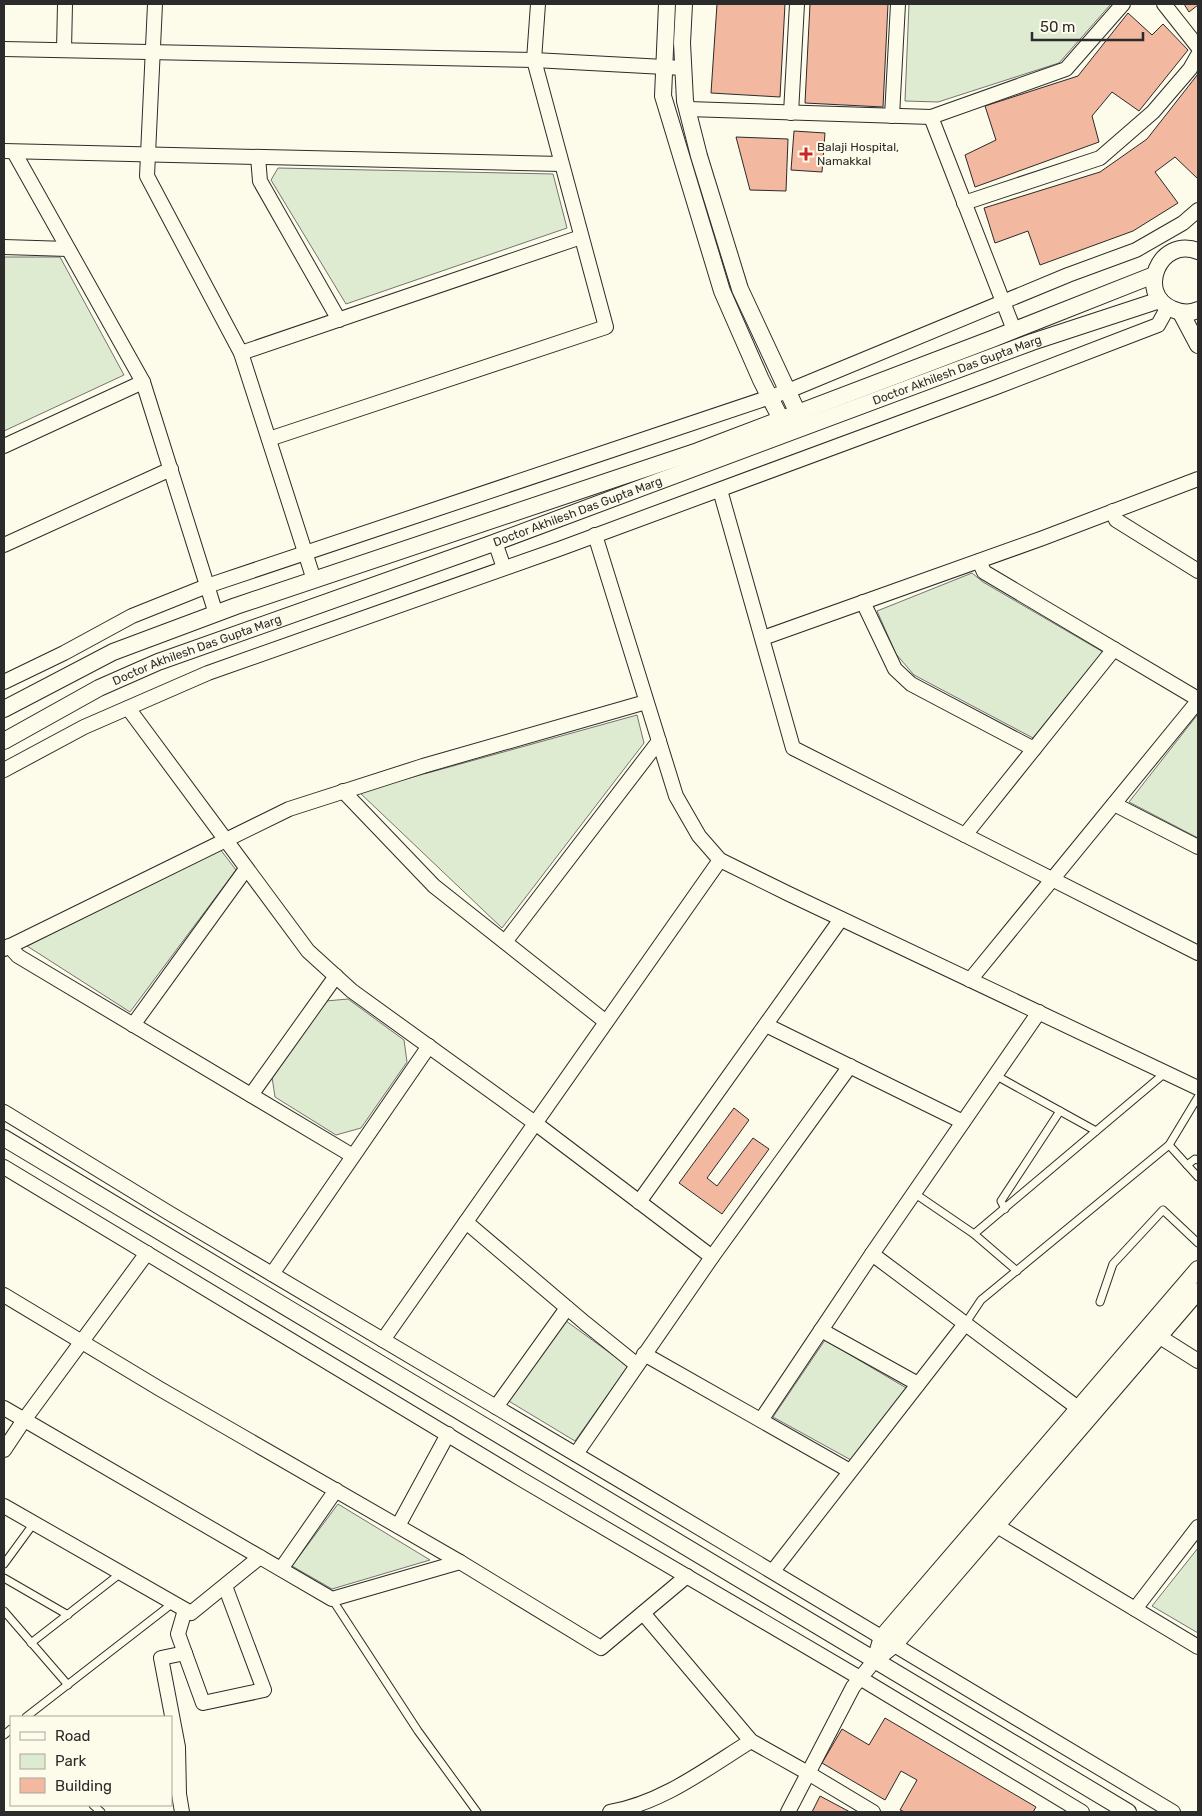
<svg xmlns="http://www.w3.org/2000/svg" width="1202" height="1816" font-family="Rubik,sans-serif">
  <rect width="100%" height="100%" fill="#fdfbea"/>
  <g fill="#deebd1" stroke="#74746e">
    <path d="M909,4H1111L1059,63L938,102L905,101Z"/>
    <path d="M278,168L553,174L567,228L346,304L271,180Z"/>
    <path d="M4,257H60L124,375L4,431Z"/>
    <path d="M972,573L983,582L1103,652L1033,738L914,675L896,654L877,611Z"/>
    <path d="M1198,714V838L1129,802Z"/>
    <path d="M637,715L644,743L502,928L359,792Z"/>
    <path d="M220,849L236,870L130,1012L27,946Z"/>
    <path d="M348,999L404,1040L407,1062L361,1128L336,1135L275,1097L272,1077L326,1001Z"/>
    <path d="M566,1321L628,1366L575,1441L507,1400Z"/>
    <path d="M825,1340L908,1389L851,1460L773,1417Z"/>
    <path d="M338,1504L430,1560L332,1589L292,1566Z"/>
    <path d="M1198,1548V1633L1152,1606Z"/>
  </g>
  <g fill="#f2b8a0" stroke="#2b2b2b">
    <path d="M717,4H785L780,97L711,93Z"/>
    <path d="M810,4H888L883,107L805,103Z"/>
    <path d="M1184,4H1198V5L1189,12Z"/>
    <path d="M1128,13L1152,35L1163,24L1188,50L1139,111L1112,92L1092,116L1099,142L975,187L965,155L996,140L985,106L1078,76Z"/>
    <path d="M1198,74V179L1175,157L1155,172L1178,203L1133,231L1040,265L1028,231L995,243L984,208L1100,172L1147,139Z"/>
    <path d="M794,131L825,133L822,172L791,170Z"/>
    <path d="M736,137L788,139L786,191L750,190Z"/>
    <path d="M734,1108L749,1120L707,1178L717,1186L753,1138L769,1149L722,1214L679,1183Z"/>
    <path d="M885,1718L1036,1807L1033,1812H905L900,1810L917,1780L901,1771L885,1800L822,1763L842,1729L869,1745Z"/>
    <path d="M820,1796L850,1812H812Z"/>
  </g>
  <g fill="none" stroke-linecap="round" stroke-linejoin="round">
    <defs>
      <g id="service">
        <path d="M995,1075L1096,1131"/>
        <path d="M1169,1145L1198,1177"/>
        <path d="M1187,1165L1195,1159L1198,1160"/>
        <path d="M914,1193L974,1234L1017,1271"/>
        <path d="M1005,1209L1001,1201L1060,1111"/>
        <path d="M974,1234L1165,1073"/>
        <path d="M1100,1302L1113,1264L1163,1210L1198,1243"/>
        <path d="M965,1324L981,1300L1169,1145L1198,1097"/>
        <path d="M4,1564L34,1523"/>
        <path d="M4,1578L68,1615"/>
        <path d="M332,1599L418,1731L477,1812"/>
        <path d="M4,1611L68,1685"/>
        <path d="M31,1643L121,1573"/>
        <path d="M26,1717L173,1603"/>
        <path d="M4,1735L11,1729"/>
        <path d="M93,1805L101,1812"/>
      </g>
      <g id="minor">
        <path d="M155,4L147,176L241,353L314,580"/>
        <path d="M1164,4L1198,47"/>
        <path d="M4,49L534,60L683,68"/>
        <path d="M64,50L65,4"/>
        <path d="M688,109L931,117L1066,69L1123,4"/>
        <path d="M791,113L797,4"/>
        <path d="M892,116L898,4"/>
        <path d="M931,117L1014,330"/>
        <path d="M4,151L561,164"/>
        <path d="M14,152L143,382L216,614"/>
        <path d="M258,157L260,181L339,320"/>
        <path d="M964,203L1100,158L1153,112L1190,69L1198,55"/>
        <path d="M4,247L68,249"/>
        <path d="M241,353L581,237"/>
        <path d="M269,439L606,327L534,60L538,4"/>
        <path d="M4,446L143,382"/>
        <path d="M720,490L793,748L1198,953"/>
        <path d="M1113,511L1116,520L1198,571"/>
        <path d="M595,535L676,796L699,836L720,860L789,894L1198,1088"/>
        <path d="M495,542L504,568"/>
        <path d="M4,545L171,469"/>
        <path d="M979,561L984,572L1198,699"/>
        <path d="M863,602L895,669L911,684L1034,749"/>
        <path d="M763,638L1043,538L1198,479"/>
        <path d="M4,682L64,653L132,616L207,586L788,391L1068,275L1136,250L1183,223L1198,210"/>
        <path d="M128,708L308,951L352,991L535,1123L712,1257"/>
        <path d="M4,770L84,727L208,673L559,549L994,388L1158,325L1168,307"/>
        <path d="M343,791L434,886L606,1022"/>
        <path d="M1114,804L1198,847"/>
        <path d="M965,835L1114,649"/>
        <path d="M505,942L659,741"/>
        <path d="M9,946L18,956L353,1156"/>
        <path d="M4,949L289,809L423,766L646,702"/>
        <path d="M970,980L1198,701"/>
        <path d="M133,1025L246,869"/>
        <path d="M766,1025L963,1122"/>
        <path d="M251,1095L336,976"/>
        <path d="M4,1112L169,1213L636,1490L1173,1812"/>
        <path d="M4,1167L521,1479L860,1678L1082,1812"/>
        <path d="M639,1202L841,919"/>
        <path d="M466,1222L585,1323L637,1365"/>
        <path d="M872,1254L1086,1414"/>
        <path d="M272,1274L429,1046"/>
        <path d="M4,1295L160,1389L460,1562L601,1648L687,1576"/>
        <path d="M821,1330L918,1384"/>
        <path d="M1160,1337L1198,1361"/>
        <path d="M383,1340L720,860"/>
        <path d="M644,1354L850,1471"/>
        <path d="M496,1407L567,1308"/>
        <path d="M4,1408L332,1599L460,1562"/>
        <path d="M761,1420L872,1254L1039,1012"/>
        <path d="M4,1450L24,1420L147,1253"/>
        <path d="M576,1454L712,1257L850,1066"/>
        <path d="M4,1506L191,1613L260,1557"/>
        <path d="M398,1526L448,1434"/>
        <path d="M997,1526L1198,1647"/>
        <path d="M281,1569L336,1490"/>
        <path d="M773,1571L965,1324"/>
        <path d="M1135,1609L1198,1527"/>
        <path d="M185,1610L178,1634L203,1703L264,1690L225,1586"/>
        <path d="M643,1613L751,1741L808,1773L873,1812"/>
        <path d="M182,1812L179,1794L178,1747L161,1658L185,1653"/>
        <path d="M610,1812C662,1803 706,1769 751,1741"/>
        <path d="M788,1812L853,1687L875,1660"/>
      </g>
      <g id="tertiary">
        <path d="M667,4L663,96L722,291L761,380L786,429"/>
        <path d="M684,4L682,43L685,101L699,156L740,289L802,422"/>
        <path d="M1198,251C1159,236 1136,294 1172,309C1181,313 1189,314 1198,310"/>
        <path d="M1181,313L1198,345"/>
        <path d="M4,709L113,652L236,606L698,451L992,339L1154,275"/>
        <path id="s1" d="M4,741L99,688L158,662L488,545L1032,342L1160,300"/>
        <path d="M4,1138L1128,1812"/>
        <path d="M875,1660L882,1637L1198,1269"/>
        <path d="M875,1660L895,1644L1198,1291"/>
      </g>
    </defs>
    <use href="#service" stroke="#2b2b2b" stroke-width="9"/>
    <use href="#minor" stroke="#2b2b2b" stroke-width="16"/>
    <use href="#tertiary" stroke="#2b2b2b" stroke-width="18"/>
    <use href="#service" stroke="#fdfbea" stroke-width="7"/>
    <use href="#minor" stroke="#fdfbea" stroke-width="14"/>
    <use href="#tertiary" stroke="#fdfbea" stroke-width="16"/>
  </g>
  <path fill="#c62828" stroke="#fdfbea" stroke-width="2" d="M803.5 146.5h5v5h5v5h-5v5h-5v-5h-5v-5h5z"/>
  <g text-anchor="middle" stroke-width="4" stroke-linejoin="round" paint-order="stroke">
    <g font-size="12" fill="#2b2b2b" stroke="#fdfbea" text-anchor="start">
      <text x="817" y="151">Balaji Hospital,<tspan x="817" dy="14">Namakkal</tspan></text>
    </g>
    <g font-size="12" fill="#2b2b2b" stroke="#fdfbea">
      <text dy="4" stroke="none"><textPath href="#s1" startOffset="1024">Doctor Akhilesh Das Gupta Marg</textPath></text>
      <text dy="4" stroke="none"><textPath href="#s1" startOffset="619">Doctor Akhilesh Das Gupta Marg</textPath></text>
      <text dy="4" stroke="none"><textPath href="#s1" startOffset="214">Doctor Akhilesh Das Gupta Marg</textPath></text>
    </g>
  </g>
  <rect width="1202" height="1816" fill="none" stroke="#2b2b2b" stroke-width="10"/>
  <rect x="10" y="1716" width="162" height="90" fill="#fdfbea" stroke="#a9a89e"/>
  <rect x="20" y="1732" width="25" height="8" fill="#fdfbea" stroke="#a9a89e"/>
  <text x="55" y="1741" font-size="15" fill="#2b2b2b">Road</text>
  <rect x="20" y="1754" width="25" height="15" fill="#deebd1" stroke="#a9a89e"/>
  <text x="55" y="1766" font-size="15" fill="#2b2b2b">Park</text>
  <rect x="20" y="1778" width="25" height="15" fill="#f2b8a0" stroke="#a9a89e"/>
  <text x="55" y="1791" font-size="15" fill="#2b2b2b">Building</text>
  <path d="M1032 32v8h111v-8" fill="none" stroke="#2b2b2b" stroke-width="2.5"/>
  <text x="1040" y="32" font-size="15" fill="#2b2b2b" stroke="#fdfbea" stroke-width="4" paint-order="stroke">50 m</text>
</svg>
